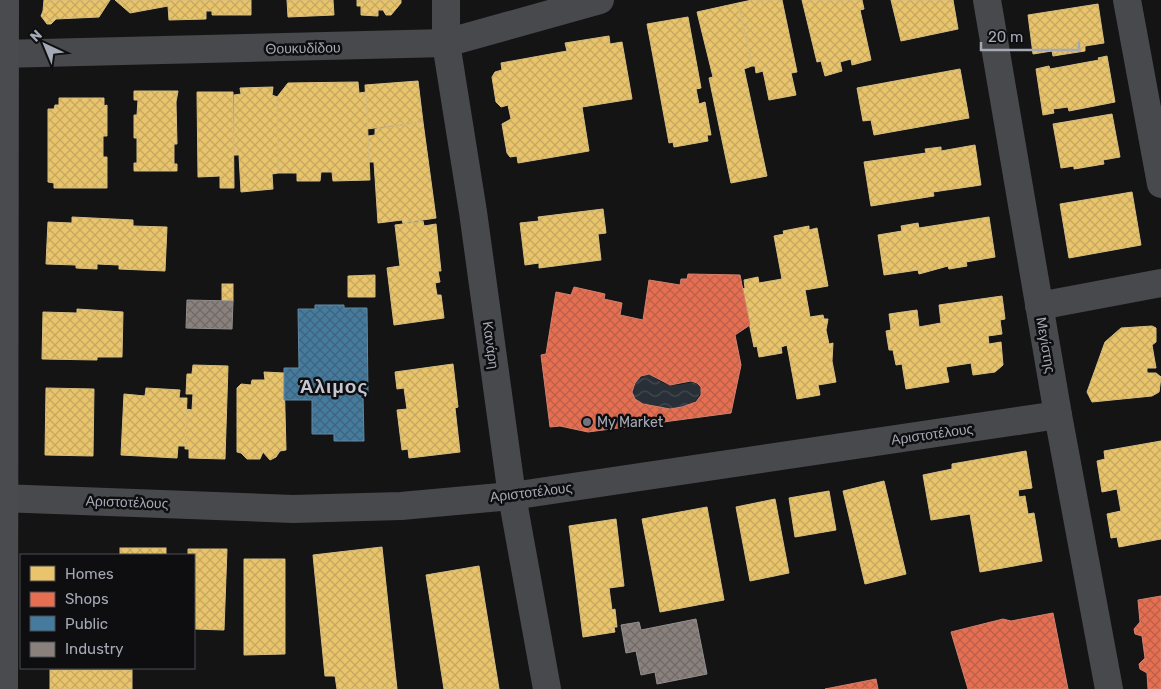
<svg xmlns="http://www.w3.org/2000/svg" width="1161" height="689" font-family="Rubik,sans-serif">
  <defs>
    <pattern id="water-waves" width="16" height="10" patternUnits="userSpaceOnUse" patternTransform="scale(1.25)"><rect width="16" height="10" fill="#292f37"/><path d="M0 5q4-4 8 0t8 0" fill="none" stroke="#454a52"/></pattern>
    <pattern id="homes-cross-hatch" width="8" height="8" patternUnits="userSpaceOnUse" patternTransform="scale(1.25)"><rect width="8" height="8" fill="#e9c46a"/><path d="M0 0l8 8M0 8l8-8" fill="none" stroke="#c4a760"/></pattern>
    <pattern id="shops-cross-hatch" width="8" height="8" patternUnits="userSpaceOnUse" patternTransform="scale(1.25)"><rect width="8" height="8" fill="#e76f51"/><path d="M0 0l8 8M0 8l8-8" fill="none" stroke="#ba604a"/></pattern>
    <pattern id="public-cross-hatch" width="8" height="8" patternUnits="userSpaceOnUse" patternTransform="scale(1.25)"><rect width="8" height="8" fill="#457b9d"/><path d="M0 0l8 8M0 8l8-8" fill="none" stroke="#3f657e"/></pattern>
    <pattern id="industry-cross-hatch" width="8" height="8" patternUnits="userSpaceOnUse" patternTransform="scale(1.25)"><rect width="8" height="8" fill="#8a817c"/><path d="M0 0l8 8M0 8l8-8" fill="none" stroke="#706967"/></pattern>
  </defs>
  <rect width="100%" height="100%" fill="#141414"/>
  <path fill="url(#water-waves)" d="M649,374C655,378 663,384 671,385C683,387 691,377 701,387C699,418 653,410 635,399C630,387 636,378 649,374Z"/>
  <g fill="url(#homes-cross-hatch)" stroke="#d5bc80">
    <path d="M44,0H110L99,17L56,19L51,24H47L41,16L43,11Z"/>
    <path d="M115,0H251V15H212V11H206V19L169,20L168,6L130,13Z"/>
    <path d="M287,0H333L334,15L288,17Z"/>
    <path d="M357,0H401V3L391,15H386L383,10H378V16L361,15V6H357Z"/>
    <path d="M752,0H782L797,72L791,73L796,95L769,100L763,71L756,73L755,66H752L738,3Z"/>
    <path d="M802,0H862L864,9L860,10L871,60L852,65L851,59L840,62L842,71L825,76L821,61L817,62Z"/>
    <path d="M891,0H953L958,29L901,41Z"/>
    <path d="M738,3L752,66L744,69L767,176L731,183L709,78L713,77L697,12Z"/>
    <path d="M1098,4L1104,43L1085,46V51L1053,56L1052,51L1033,54L1028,15Z"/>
    <path d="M688,17L701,88L696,89L699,104L705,102L711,135H707L708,141L674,147L673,142L669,143L647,24Z"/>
    <path d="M609,36L610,44L622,42L632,99L582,107L589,151L518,163L517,156L510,157L507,153L502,124L511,119L508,105L501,107L496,102L492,77L495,72L502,70L501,63L567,51L565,43Z"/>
    <path d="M1107,56L1115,102L1069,111L1068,107L1053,109L1054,113L1043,115L1036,69L1049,66L1050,69L1099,60L1098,58Z"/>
    <path d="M960,69L969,118L874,135L871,120L863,121L857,88Z"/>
    <path d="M418,81L423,122L367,129L365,85Z"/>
    <path d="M358,82L359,93L366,92L370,180L333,181L332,172H321L320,181H297V173H278L277,97L288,83Z"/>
    <path d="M273,87L272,95L277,97L278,173L272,174L273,189L241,192L239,155H234V95L241,94L240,88Z"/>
    <path d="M134,91H178L176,102L177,144H174V164H177V171H134V163H137V138H134V115H137L138,100H134Z"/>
    <path d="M197,92H233L234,188H220V176L198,177Z"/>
    <path d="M59,98H104V106L107,105V136H103V157H107V188H54V183L48,182V109H54L55,105H59Z"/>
    <path d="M1112,114L1120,157L1103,160L1104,164L1074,169V166L1061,168L1053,124Z"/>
    <path d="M423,122L436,218L403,223L402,220L378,223L374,162H369L368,136L375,135V129Z"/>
    <path d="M975,145L981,185L933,192L934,196L871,206L864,162L926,153L925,149L941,147V151Z"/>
    <path d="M1132,192L1141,245L1069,258L1060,204Z"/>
    <path d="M603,209L606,233L598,234L601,260L539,268V263L525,265L520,223L539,221L538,217Z"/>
    <path d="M72,217L133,220V226L167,227L165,271L119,269V265L97,264V269L76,268V265L46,264L48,222L72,223Z"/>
    <path d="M989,217L995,257L966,262L967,266L949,269L948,266L919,274L918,270L884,275L878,235L902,231L901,226L918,223L919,228Z"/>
    <path d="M423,221L424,226L436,224L441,271H438L440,282L435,283L437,295H441L444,318L394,325L387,268L400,266L395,225Z"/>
    <path d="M809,226V230L817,228L828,286L805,290L810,317L823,315L824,319H828L826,330L829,344L833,343L832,361L836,382L818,385L820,395L797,399L787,345L781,347L782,353L759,357L757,346L754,347L742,289L745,288L744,280L758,277L759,283L782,279L774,236L784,234L783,231Z"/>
    <path d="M375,275V297H348V276Z"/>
    <rect x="222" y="284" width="11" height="17"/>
    <path d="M1002,296L1005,319L1000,320L1002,334L988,336L989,344L1001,342L1003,365L995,372L973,375L971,363L946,367L949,382L906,389L902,364L896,365L893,350H889L886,331L891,330L889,314L917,310L919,327L941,323L939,305Z"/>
    <path d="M77,309L123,312L122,357H97V360L42,359L43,312L77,313Z"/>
    <path d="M1152,326L1156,328V342L1152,345L1156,368H1147V373H1156L1161,377L1159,392L1152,396L1092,402L1087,392L1105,342L1121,328Z"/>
    <path d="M453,364L458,407L455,408L460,452L409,458L408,449L402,450L397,410L407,409L404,388L397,389L395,372Z"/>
    <path d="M193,365L228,366L225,459L189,458V449H185L186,409L192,410L193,394H186L187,374H192Z"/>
    <path d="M264,372L284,373L286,450L280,451L276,457L270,460L263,452L260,459H247L241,453L237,452V388L241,384L251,385L252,380H265Z"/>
    <path d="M46,388L94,389L93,456L45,455Z"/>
    <path d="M146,388L180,390L179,398H187L185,446H178L177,458L121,455L124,394L145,396Z"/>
    <path d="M1161,441V539L1119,547L1117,537L1111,538L1107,514L1121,511L1117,489L1102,492L1097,461L1105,459L1104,451Z"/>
    <path d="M1026,451L1032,488L1018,490L1019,497L1025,496L1028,514L1034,513L1042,561L980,572L970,514L931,520L923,475L952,469V464Z"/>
    <path d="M884,481L906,574L865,584L843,491Z"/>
    <path d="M829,491L836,530L795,537L789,498Z"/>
    <path d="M775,499L789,573L750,581L736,507Z"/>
    <path d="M707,507L724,600L660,612L642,519Z"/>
    <path d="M616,519L624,586L609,588L612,610L615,609L617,627H614L615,632L583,637L569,526Z"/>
    <path d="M382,547L397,689H337L335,676H325L313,555Z"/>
    <rect x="120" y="548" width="46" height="7"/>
    <path d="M188,549H227L224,630L194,629V555H188Z"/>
    <path d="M244,559H285V654L244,655Z"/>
    <path d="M479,566L499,689H444L426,575Z"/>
    <rect x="50" y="670" width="82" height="19"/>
  </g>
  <g fill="url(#shops-cross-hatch)" stroke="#d3806f" fill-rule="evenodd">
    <path d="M688,274L740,275L750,325L735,335L741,365L731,413L588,432L560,426L550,427L541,355L546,354L556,292L571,295L574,287L605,294L604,299L622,303L620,315L643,320L649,280L680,285L681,279H687ZM649,374L670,385L691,381L697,383L701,387V395L696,402L682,407L670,409L643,404L635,399L632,392L635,383L641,376Z"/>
    <path d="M1161,596V689H1148L1147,673L1140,669L1139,664L1145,658L1142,636L1135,634L1134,629L1140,622L1138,600Z"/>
    <path d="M1053,613L1068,689H968L951,632L1003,619L1011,621Z"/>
    <path d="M876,679L878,689H825Z"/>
  </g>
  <path fill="url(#public-cross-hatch)" stroke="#6288a4" d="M315,305H344V308H367L368,396H363L364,441H334V434H312V400H284V368H299L298,309H315Z"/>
  <g fill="url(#industry-cross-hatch)" stroke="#928d8d">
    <path d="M187,300L233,301L232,329L186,328Z"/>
    <path d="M696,619L707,674L657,684L655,672L641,675L636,651L626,653L621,625L639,622L641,630Z"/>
  </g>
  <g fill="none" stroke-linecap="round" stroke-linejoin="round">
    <g stroke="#48494d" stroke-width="28">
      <path d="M446,0V43L473,212L512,496L547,689"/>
      <path d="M987,0L1058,415L1109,689"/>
      <path d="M1127,0L1161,184"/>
      <path d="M0,54L446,43L600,0"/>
      <path d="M1039,306L1161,283"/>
      <path d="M0,498L293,509L401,506L512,496L1058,415"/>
    </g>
    <path stroke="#4a4b4f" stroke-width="28" d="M4,689L5,0"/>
  </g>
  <circle fill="#72747d" stroke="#0e0e10" stroke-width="2" cx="587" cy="422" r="5"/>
  <g text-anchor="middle" stroke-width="5" stroke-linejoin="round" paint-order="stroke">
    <g font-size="14" fill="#a5a8b5" stroke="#0e0e10">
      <text transform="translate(303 48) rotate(-1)" y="5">Θουκυδίδου</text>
      <text transform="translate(491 345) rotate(82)" y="5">Κανάρη</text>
      <text transform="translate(1046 345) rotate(80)" y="5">Μεγίστης</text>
      <text transform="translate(932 434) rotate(-8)" y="5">Αριστοτέλους</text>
      <text transform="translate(531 492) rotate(-7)" y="5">Αριστοτέλους</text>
      <text transform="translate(127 502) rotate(2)" y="5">Αριστοτέλους</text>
    </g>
    <g font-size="14" fill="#a5a8b5" stroke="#0e0e10" text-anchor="start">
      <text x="597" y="427">My Market</text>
    </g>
    <g font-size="19" font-weight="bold" letter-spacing="1" fill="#c5c7d1" stroke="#0e0e10">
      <text x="334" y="393">Άλιμος</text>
    </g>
  </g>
  <rect x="20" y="554" width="175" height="115" fill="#0e0e10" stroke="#4a4c52"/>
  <rect x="30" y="566" width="25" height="15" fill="#e9c46a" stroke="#4a4c52"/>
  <text x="65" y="579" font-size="15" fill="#a5a8b5">Homes</text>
  <rect x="30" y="592" width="25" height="15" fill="#e76f51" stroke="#4a4c52"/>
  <text x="65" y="604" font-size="15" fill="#a5a8b5">Shops</text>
  <rect x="30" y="616" width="25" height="15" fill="#457b9d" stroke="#4a4c52"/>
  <text x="65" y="629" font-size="15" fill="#a5a8b5">Public</text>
  <rect x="30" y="642" width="25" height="15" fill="#8a817c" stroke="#4a4c52"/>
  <text x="65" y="654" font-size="15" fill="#a5a8b5">Industry</text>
  <g transform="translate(45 45) rotate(316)" stroke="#0e0e10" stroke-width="4" paint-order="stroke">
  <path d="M0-4L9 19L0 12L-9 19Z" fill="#a5a8b5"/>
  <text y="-8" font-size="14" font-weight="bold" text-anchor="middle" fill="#a5a8b5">N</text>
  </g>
  <path d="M981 42v8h98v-8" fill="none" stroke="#a5a8b5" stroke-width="2.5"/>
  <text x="988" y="42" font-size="15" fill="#a5a8b5" stroke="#0e0e10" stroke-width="4" paint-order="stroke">20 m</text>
</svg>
